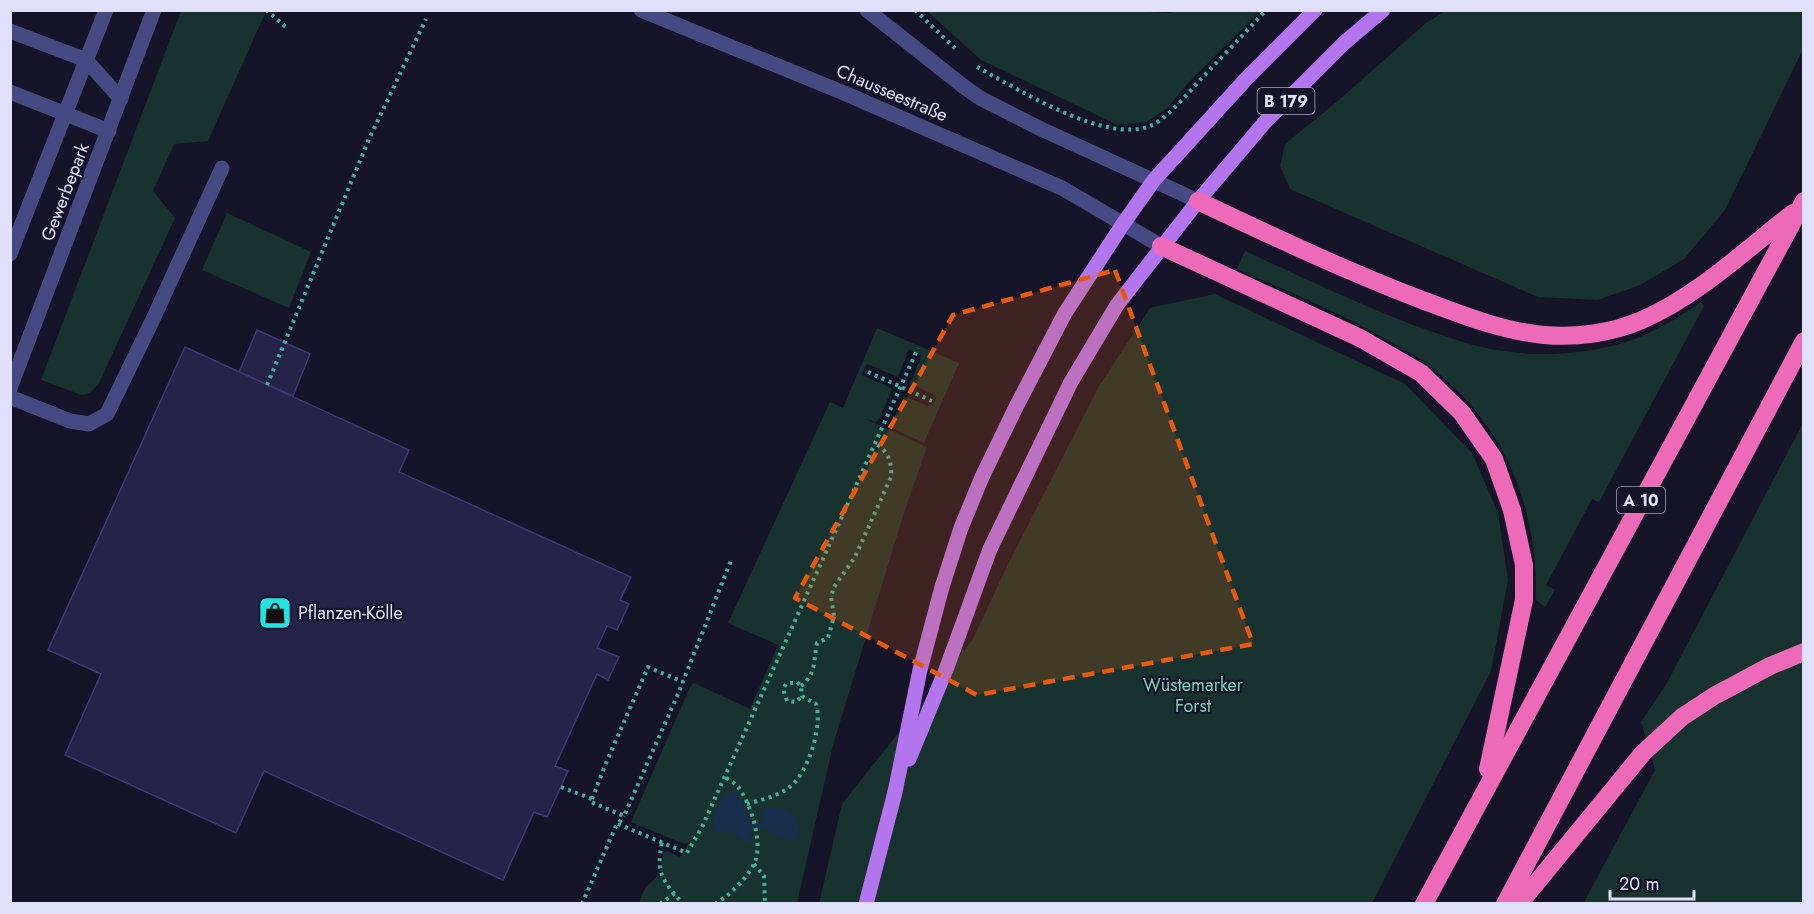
<svg xmlns="http://www.w3.org/2000/svg" width="1814" height="914" font-family="Jost,sans-serif">
  <rect width="100%" height="100%" fill="#161429"/>
  <g fill="#18332f">
    <path d="M1106,10L1167,13L1189,10L1260,11L1189,82L1167,108L1147,122L1118,125L981,60L927,11Z"/>
    <path d="M1447,10L1803,11V49L1725,210L1684,259L1640,285L1598,300L1538,297L1290,189L1280,166L1285,144L1339,100L1426,23Z"/>
    <path d="M181,11H266L208,141L174,144L153,191L175,218L99,383L90,393L82,395L41,380Z"/>
    <path d="M227,213L311,252L289,308L202,270Z"/>
    <path d="M1245,251C1301,277 1358,304 1416,326C1444,336 1473,347 1503,351C1540,357 1580,354 1616,345C1647,337 1675,320 1701,302L1704,306L1599,502L1592,499L1546,585L1555,590L1545,607L1536,600C1538,505 1504,423 1428,365C1419,357 1408,352 1397,346C1346,315 1291,293 1237,269Z"/>
    <path d="M1215,294L1405,384L1472,453L1498,513L1508,580L1491,671L1372,903L819,904L842,804L973,639L1007,566L1098,388L1150,308Z"/>
    <path d="M877,328L959,363L924,443L890,427L904,396L928,406L933,405L936,398L933,394L910,384L922,355L909,349L898,377L867,364L861,375L892,388L880,418L876,422L866,419L927,447L903,516L833,745L797,903H639L645,888L660,874L663,853L668,851L680,857L689,843L684,844L631,822L690,687L694,683L750,709L778,645L728,623L830,402L843,408Z"/>
    <path d="M1803,423V903L1583,904L1655,770L1641,722L1667,683Z"/>
  </g>
  <path fill="#16304c" d="M735,791L741,800L751,824L765,822L762,809C784,801 810,823 794,841C781,841 773,836 765,827L751,829V841L749,843C741,842 739,836 732,833C727,831 722,833 717,832L713,828C713,814 721,794 735,791Z"/>
  <g fill="#262348" stroke="#3c3771" stroke-width="1.5">
    <path d="M257,330L310,354L293,396L239,372Z"/>
    <path d="M185,347L409,450L399,472L631,577L620,600L629,604L617,630L607,626L597,648L619,657L608,680L597,674L555,766L568,771L547,817L534,812L503,880L264,771L236,833L65,755L101,674L48,650Z"/>
  </g>
  <g fill="none" stroke-linecap="round" stroke-linejoin="round">
    <g stroke="#40b09c" stroke-width="4" stroke-dasharray="3 4.5" stroke-linecap="butt">
      <path d="M266,10L287,28"/>
      <path d="M915,10L958,51"/>
      <path d="M977,67C1018,89 1104,144 1150,126C1166,120 1188,93 1200,80C1222,57 1244,34 1266,10"/>
      <path d="M868,372L932,401"/>
      <path d="M267,385L369,139L426,19"/>
      <path d="M801,686C817,673 813,661 817,643L828,638L834,616L831,597L834,587L855,557L891,477C892,463 889,452 876,444"/>
      <path d="M561,787L592,799L591,802L624,816L678,694L732,558"/>
      <path d="M592,799L606,763L648,667L683,682"/>
      <path d="M747,804C761,800 779,796 791,786C808,772 823,726 816,704L802,696L801,686L797,682L786,684L783,689L787,701L796,702L802,696"/>
      <path d="M618,824L687,853L702,827L918,348"/>
      <path d="M662,843C655,874 664,882 683,904"/>
      <path d="M754,864L764,876L765,904"/>
      <path d="M582,904L615,828L624,816"/>
      <path d="M660,904L675,893"/>
      <path d="M715,904C730,895 746,879 754,864C764,844 751,805 739,788C735,783 730,780 724,777"/>
    </g>
    <g stroke="#454a83" stroke-width="15">
      <path d="M641,10L844,93L1062,188L1161,246"/>
      <path d="M867,10L963,86L980,98L1041,129L1198,201"/>
      <path d="M10,31L86,60L121,99"/>
      <path d="M10,92L109,131"/>
      <path d="M10,254L106,10"/>
      <path d="M10,388L154,10"/>
      <path d="M10,397L70,421L89,424L107,414L154,317L222,168"/>
    </g>
    <g stroke="#b375ee" stroke-width="15">
      <path d="M909,759L947,667L990,549L1071,382L1117,305L1198,201L1265,122L1344,43L1383,10"/>
      <path d="M866,904L895,792L920,670L942,587L961,528L982,477L1016,407L1065,313L1123,224L1154,180L1247,78L1315,10"/>
    </g>
    <g stroke="#ed6ab8" stroke-width="18">
      <path d="M1198,201C1272,236 1346,271 1422,300C1462,315 1502,331 1544,335C1576,338 1612,333 1642,320C1696,297 1747,249 1793,213"/>
      <path d="M1161,246L1360,338L1421,373L1462,413L1494,459L1512,510L1524,565V600L1488,769"/>
      <path d="M1424,904L1804,201"/>
      <path d="M1505,904L1804,341"/>
      <path d="M1519,904L1643,753L1682,717L1714,696L1770,666L1804,652"/>
    </g>
  </g>
  <path fill="#e8590c" fill-opacity="0.2" stroke="#e8590c" stroke-width="4.5" stroke-dasharray="12 8" stroke-linejoin="round" d="M1115,270L1253,644L977,695L795,598L953,315Z"/>
  <defs>
    <symbol id="shop-square" viewBox="-11 -11 22 22"><rect x="-9" y="-9" width="18" height="18" rx="4" fill="#23e4e1" stroke="#161429"/><path d="M-5-2.5h2.3a2.7 3.5 0 0 1 5.4 0H5L5.5 6h-11ZM-1.5-2.5h3a1.5 2.3 0 0 0-3 0Z" fill="#111"/></symbol>
  </defs>
  <g fill-rule="evenodd">
    <use href="#shop-square" x="256" y="594" width="38" height="38"/>
  </g>
  <g text-anchor="middle" stroke-width="4.5" stroke-linejoin="round" paint-order="stroke">
    <g fill="#161429" stroke="#a3a3bc" stroke-width="1.5">
      <rect x="1257.5" y="88" width="57" height="26" rx="4.5"/>
      <rect x="1617" y="487" width="48" height="26" rx="4.5"/>
    </g>
    <g font-size="16" font-weight="bold" fill="#e0e0fb">
      <text x="1286" y="107">B 179</text>
      <text x="1641" y="506">A 10</text>
    </g>
    <g font-size="18" fill="#e0e0fb" stroke="#161429">
      <text transform="translate(892 93) rotate(23)" y="6">Chausseestraße</text>
      <text transform="translate(65 192) rotate(-69)" y="6">Gewerbepark</text>
    </g>
    <g font-size="18" fill="#e0e0fb" stroke="#161429" text-anchor="start">
      <text x="298" y="619">Pflanzen-Kölle</text>
    </g>
    <g font-size="18" fill="#74d4b1" stroke="#161429">
      <text x="1193" y="691">Wüstemarker<tspan x="1193" dy="21">Forst</tspan></text>
    </g>
  </g>
  <rect width="1814" height="914" fill="none" stroke="#e0e0fb" stroke-width="24"/>
  <path d="M1610 890v9h84v-9" fill="none" stroke="#e0e0fb" stroke-width="3"/>
  <text x="1619" y="890" font-size="18" fill="#e0e0fb" stroke="#161429" stroke-width="4.5" paint-order="stroke">20 m</text>
</svg>
